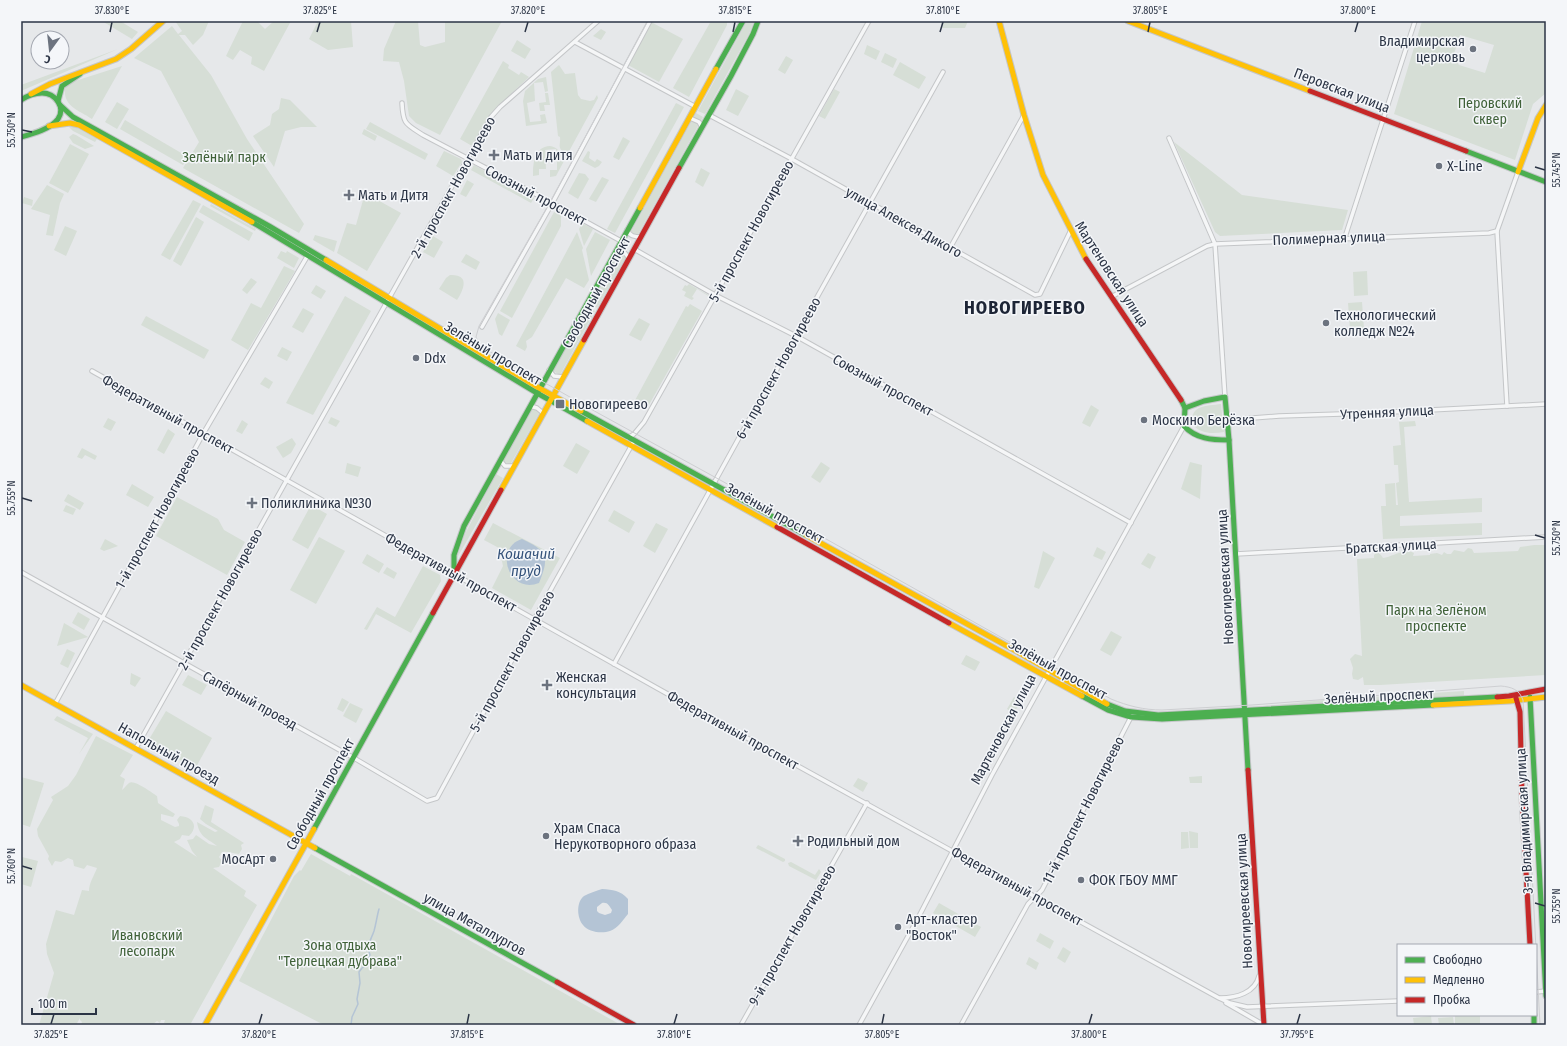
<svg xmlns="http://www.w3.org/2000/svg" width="1567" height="1046" font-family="'Fira Sans Condensed',sans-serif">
  <rect width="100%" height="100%" fill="#e6e8ea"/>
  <g fill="#d6ded6" fill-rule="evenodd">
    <path d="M102,21H120L138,32L132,39Z"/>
    <path d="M175,21H209L203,35L193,45L185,35H179L211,75L247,139L304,224L299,233L183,168L199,142L161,71L134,58L172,26L178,34L182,31Z"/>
    <path d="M243,21H257L265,29L274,21H291L264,71L251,64L252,57L240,50L233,60L226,56Z"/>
    <path d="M318,21H351L353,47L328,50L309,39Z"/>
    <path d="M396,21H418L420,45L425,47L445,42V21H502L440,135L416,123L409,116L404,81L399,62L383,61L384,49Z"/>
    <path d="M711,21H727V25L689,97L673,88Z"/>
    <path d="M747,21H754L749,34L705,114L698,111Z"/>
    <path d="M941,21H968L965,28H942Z"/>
    <path d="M1422,21H1546V93L1533,104L1515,160L1394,114ZM1460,35L1494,45L1485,73L1459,65L1453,57Z"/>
    <path d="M651,22L683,39L659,82L628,65Z"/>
    <path d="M601,29L606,32L601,40L593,36Z"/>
    <path d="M517,40L531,49L525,59L511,51Z"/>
    <path d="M867,45L880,51L876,60L864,54Z"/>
    <path d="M118,49L21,91V85Z"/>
    <path d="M885,53L897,59L893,68L881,62Z"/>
    <path d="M786,56L793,60L785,74L778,70Z"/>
    <path d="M503,61L509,65L508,68L519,75L521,72L529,77L495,109L472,146L460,139Z"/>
    <path d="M900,62L926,77L919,89L893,75Z"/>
    <path d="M559,65L565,74L575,73L578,95L581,99L590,101L594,100L597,95L598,98L567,155C556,148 561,145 560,137L558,136L551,72Z"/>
    <path d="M122,66L92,119C79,110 63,107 65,88L72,82Z"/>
    <path d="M546,77L548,91L545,92L543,82L534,83L535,101L527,103L530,122L541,121L540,115L545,114L547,123L526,126L523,101L525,91L538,79Z"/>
    <path d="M736,89L749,96L738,116L726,110Z"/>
    <path d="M834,89L840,92L825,119L819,116Z"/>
    <path d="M545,93H548L550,105H544L545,111H540L539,103L546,102Z"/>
    <path d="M281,98L290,100L317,127H301L285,131L274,167L253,136L270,125L272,114L279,109Z"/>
    <path d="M117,102L129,109L117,129L105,122Z"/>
    <path d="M676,103L684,107L615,233L607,229Z"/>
    <path d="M696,113L703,117L637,236L631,232Z"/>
    <path d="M125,120L188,157L183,165L120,129Z"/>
    <path d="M370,122L428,154L425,160L366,129Z"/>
    <path d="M72,126L77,128L97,139L95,142L73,131L69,127Z"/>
    <path d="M364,129L377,136L375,141L362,134Z"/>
    <path d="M73,134L76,135L94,146L85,149L73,143L69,137Z"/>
    <path d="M623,137L630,141L619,160L613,157Z"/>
    <path d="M1174,142L1242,195L1348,210L1342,230L1220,236L1215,232Z"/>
    <path d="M70,144L89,154L68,193L49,183Z"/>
    <path d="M550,146C556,147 561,151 561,157L557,158L556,149L545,150L546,169H539V175L533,176C533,163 534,147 550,146Z"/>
    <path d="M444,151L461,159L462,162L453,176L436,166Z"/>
    <path d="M588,151L590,152L589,158L595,162L597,159L602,162L599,166L595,168L582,161Z"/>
    <path d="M557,161H564L556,176L550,177V170H557Z"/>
    <path d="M474,165L534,198L531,203L471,170Z"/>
    <path d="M701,168L710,173L703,187L695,182Z"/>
    <path d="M579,173L585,174L589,179L578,199L568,193Z"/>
    <path d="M602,177L609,180L596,202L589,199Z"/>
    <path d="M467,180L474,184L466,197L460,194Z"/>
    <path d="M47,185L64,194L60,203L53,236L46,235L50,215L31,209Z"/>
    <path d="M365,193L401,213L367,271L337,253L347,223L356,225Z"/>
    <path d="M24,197L33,200L32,206L22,203Z"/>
    <path d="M193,200L201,204L170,260L161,255Z"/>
    <path d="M211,204L256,229L255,231L210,206Z"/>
    <path d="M203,205L253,233L249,241L199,212Z"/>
    <path d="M554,212L561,215V226L512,318L500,311Z"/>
    <path d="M196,217L204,222L181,266L173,261Z"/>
    <path d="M582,223L593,229L584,246L579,229Z"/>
    <path d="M65,226L77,231L66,256L54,250Z"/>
    <path d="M577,232L583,248L582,250L589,280L584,288L566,278L532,337L526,341L527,347L525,351L516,346Z"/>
    <path d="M595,232L610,240L591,276L586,249Z"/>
    <path d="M315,235L337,241L334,252L313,240Z"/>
    <path d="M433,236L443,242L434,258L423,252Z"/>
    <path d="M281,251L286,253L287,251L299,258L294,268L277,258Z"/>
    <path d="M619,253L626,257L597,308L591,303Z"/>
    <path d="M466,254L480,262L476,270L461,262Z"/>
    <path d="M284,266L295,271L248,350L231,340L251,303L261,308Z"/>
    <path d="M1367,271L1368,295L1354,296L1353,272Z"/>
    <path d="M450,275C470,274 464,289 457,300L439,289L446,278Z"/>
    <path d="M251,278L257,282L247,294L242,290Z"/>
    <path d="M689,284L710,296V297L697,289L692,297L694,298L692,300L684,296L686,292L682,290L685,285L687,286Z"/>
    <path d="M316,285L326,291L321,299L311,293Z"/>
    <path d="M345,296L371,311L313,415L286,403Z"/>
    <path d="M1362,302L1364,329L1350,330L1348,303Z"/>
    <path d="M690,304L702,311L646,410L633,404L686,306L688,307Z"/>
    <path d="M303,308L314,314L303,333L292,327Z"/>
    <path d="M588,308L595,311L560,375L553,371Z"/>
    <path d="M498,313L510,320L502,336L499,334L495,319Z"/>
    <path d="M146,316L209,350L204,359L141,325Z"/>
    <path d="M639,318L650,324L641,341L629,335Z"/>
    <path d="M282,347L292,352L287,361L277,356Z"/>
    <path d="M265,377L273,382L269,389L260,384Z"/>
    <path d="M1221,404L1224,432C1217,433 1209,434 1202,431C1191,428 1188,414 1199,408C1206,405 1214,405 1221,404Z"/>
    <path d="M1091,405L1099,410L1090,427L1082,423Z"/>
    <path d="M533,408L540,412L510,465L503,461Z"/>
    <path d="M331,417L340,421L336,427L328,423Z"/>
    <path d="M108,418L116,422L111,431L103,427Z"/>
    <path d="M242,420L248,424L242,434L236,431Z"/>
    <path d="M1415,421L1416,426L1404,427L1409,502L1482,498V512L1400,516V526L1482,523V535L1383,539L1381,506H1386L1385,484L1395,483L1396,505H1398L1396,483L1399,482L1398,465H1394L1393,446L1401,445L1399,422Z"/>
    <path d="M168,429L175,434L164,454L157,450Z"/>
    <path d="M292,438L296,444L291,453L283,458L276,447Z"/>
    <path d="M576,443L590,451L577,474L563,466Z"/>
    <path d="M82,448L97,456L95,460L85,455L82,459L77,457Z"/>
    <path d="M821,462L830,468L820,483L811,477Z"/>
    <path d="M1190,462L1202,465L1200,499L1181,489Z"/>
    <path d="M347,463L361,467L358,477L345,473Z"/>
    <path d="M496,474L503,478L457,558L465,534Z"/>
    <path d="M132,484L154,497L148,507L126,495Z"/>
    <path d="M68,494L84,503L80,510L64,501Z"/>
    <path d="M177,497L218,519L224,530L245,542L227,575L156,536Z"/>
    <path d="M66,505L76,509L73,515L63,511Z"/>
    <path d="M311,505L327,514L308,549L292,540Z"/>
    <path d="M614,510L635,522L629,533L608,521Z"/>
    <path d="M493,523L560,558L531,610L492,588L503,566L499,548L484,540Z"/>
    <path d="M656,523L668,529L655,553L643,546Z"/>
    <path d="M319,537L345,551L316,604L290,590Z"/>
    <path d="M105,539L118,546L104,551L100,549Z"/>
    <path d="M1534,545H1546V675L1380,685H1364L1363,677L1358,680L1353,679L1352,674L1353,668L1350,659L1355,654L1362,656L1357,559L1374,558V555L1377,552L1381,555L1383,558C1392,557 1404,548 1414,553L1413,556L1430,555V554L1437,553L1442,555L1444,552L1447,554H1451L1454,550L1464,552L1468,548L1472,549L1474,553L1518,551L1520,547Z"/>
    <path d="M1097,547L1106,552L1102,560L1093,556Z"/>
    <path d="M1043,551L1055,558L1039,589L1034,587Z"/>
    <path d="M1148,553L1156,557L1150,569L1141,564Z"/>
    <path d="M367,554L384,564L379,573L362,563Z"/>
    <path d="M423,566L440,575L441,581L411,633L376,614L367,630L364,629L377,607L395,617Z"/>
    <path d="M387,567L397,573L394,579L383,573Z"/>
    <path d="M78,612L90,619L84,630L72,623Z"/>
    <path d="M64,623L88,637L57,646Z"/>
    <path d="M1111,631L1122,637L1111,656L1100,650Z"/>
    <path d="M67,649L75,653L68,668L60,664Z"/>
    <path d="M966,655L980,662L975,671L961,664Z"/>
    <path d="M131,673L141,678L135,687L130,684Z"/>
    <path d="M188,675L207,685L201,695L182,685Z"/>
    <path d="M1464,691V696L1255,707L1324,700Z"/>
    <path d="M1014,697L1021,701L1014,713L1007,709Z"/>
    <path d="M342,698L349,702L343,712L337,709Z"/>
    <path d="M350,703L363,709L356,723L343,716Z"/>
    <path d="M166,711L212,738L195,769L148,741Z"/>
    <path d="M57,716L93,734L79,754L88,738L54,720Z"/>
    <path d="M96,736L133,755L120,776L125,779L122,790C125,788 126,785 129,783C134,779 152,793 157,796L158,803L175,814L173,817L161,814V820L175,827L179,826V824L177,820L180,816C193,817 199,826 189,836L182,835L180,839L174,842L197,857L192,851L187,840L193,839L196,835L209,844L217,846C207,838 199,837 197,822L215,832L218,831L206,824L200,819L205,805L214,809L211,822L244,843L241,845L242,849L239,854C233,854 229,851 222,852L219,857L222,861L219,867L213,868L246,891L244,896L257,905L190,1025H170L164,1023L165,1020H161L160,1023L157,1021L152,1025H81L82,1022L80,1020V1018L76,1025H39L54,973L47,954L46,944L56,910L74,915L82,890L89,891C89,883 94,876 97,868L87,865L84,869L74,866L73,860L68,858L61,862L55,861L52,866L48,859L49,856L38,836L37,829L53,800L51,797L68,786L76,775Z"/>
    <path d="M1202,776V783H1190L1189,777Z"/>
    <path d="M21,777L44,783L30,827L21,824Z"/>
    <path d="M858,778L868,783L863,792L853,786Z"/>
    <path d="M1189,831L1198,833V848H1190Z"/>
    <path d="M1181,832H1188L1189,848L1181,849Z"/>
    <path d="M758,845L785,859V861L783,862L756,848Z"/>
    <path d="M311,854L350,876L351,874L621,1025H324L239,981L294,876L300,870L301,871Z"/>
    <path d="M22,857L38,861L31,887L21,884Z"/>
    <path d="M791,862L815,875L819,869L821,872L816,880L789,866L788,863Z"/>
    <path d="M939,903L981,927L975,937L933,913Z"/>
    <path d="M1040,933L1054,941L1050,949L1036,941Z"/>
    <path d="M1063,947L1071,952L1065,963L1057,958Z"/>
    <path d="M1029,957L1039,963L1036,970L1026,964Z"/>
    <rect x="1455" y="1015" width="25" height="10"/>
    <path d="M1431,1016L1432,1025H1414L1413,1018Z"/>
    <path d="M1453,1017L1454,1025H1439L1438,1018Z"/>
  </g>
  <g fill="#b4c4d5" fill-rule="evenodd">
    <path d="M522,539C547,551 550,556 539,583C509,595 493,548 522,539Z"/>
    <path d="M602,889C613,890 620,890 628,899V914C623,920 618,928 610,931C602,934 588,932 583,925C577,918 576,902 584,896C589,893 596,891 602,889ZM602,903C608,902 609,906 612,910L611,913L605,915L599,913L597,911V907Z"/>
  </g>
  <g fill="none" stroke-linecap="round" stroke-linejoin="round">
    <path stroke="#b4c4d5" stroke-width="1.5" d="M351,1025L352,1017L358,1004L357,999L360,983L359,972L362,968L365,966L370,955C366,945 371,940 374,931C376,924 377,916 379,909"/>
    <defs>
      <g id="street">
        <path d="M575,42L696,107"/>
        <path d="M402,103C403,125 406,124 423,135L541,197L621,241"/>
        <path d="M709,115L790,158L1035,295L1040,294L1070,232"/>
        <path d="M690,118L699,122L702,127"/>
        <path d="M1169,138L1215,244L1225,397"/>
        <path d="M627,230C630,236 634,237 641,237"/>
        <path d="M1345,237L1415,21"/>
        <path d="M950,248L1024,115"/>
        <path d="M634,249L715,295L796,336L1131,523"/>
        <path d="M616,251L624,252L629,258"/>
        <path d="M1111,297L1207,246L1215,244L1489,233L1497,231"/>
        <path d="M482,327L554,200L650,21"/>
        <path d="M549,370L554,376L563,377"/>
        <path d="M92,371L698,711L1219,998L1230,1003L1247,1007L1398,1001"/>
        <path d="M530,406L537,408L543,413"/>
        <path d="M1507,406L1497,231L1518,172"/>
        <path d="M1227,420L1279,416L1372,413L1546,404"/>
        <path d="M628,438L634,434L644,422L869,21"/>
        <path d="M500,460L505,466H513"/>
        <path d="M1236,554L1546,537"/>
        <path d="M21,572L354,758L427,801L437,798L531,625L634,441"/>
        <path d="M614,664L792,342L943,72"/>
        <path d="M55,704L203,434L308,255"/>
        <path d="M136,748L491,117L500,107L598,21"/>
        <path d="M1536,992L1546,991"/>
        <path d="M1220,998C1236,998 1255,993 1259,976"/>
        <path d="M1226,1003L1264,1025"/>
        <path d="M741,1025L867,803"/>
        <path d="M859,1025L917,920L992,775L1184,426"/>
        <path d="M961,1025L1028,904L1042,890L1131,717"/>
      </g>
      <g id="fast">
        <path d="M716,69L743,21"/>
        <path d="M21,100C27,96 34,93 42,93C55,93 66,107 58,119C51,129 32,134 21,137"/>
        <path d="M58,101L62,86L80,74"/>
        <path d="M60,105L73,117L269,226L326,260"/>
        <path d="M1466,151L1546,182"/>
        <path d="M679,168L731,76L753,34L758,21"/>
        <path d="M252,222L537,393L587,421"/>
        <path d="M1181,400L1185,408L1184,426C1196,439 1212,440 1229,440"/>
        <path d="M1185,408L1204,401L1225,397L1229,440L1248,770"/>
        <path d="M581,411L806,535"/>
        <path d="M454,574V555L464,526L640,208"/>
        <path d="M1082,696L1108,710L1131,717L1162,719L1433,705"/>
        <path d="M1530,697L1546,996"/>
        <path d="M1107,704L1125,711L1158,715L1497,697"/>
        <path d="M314,829L433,613"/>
        <path d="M315,848L557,982"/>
        <path d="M1534,1015V1025"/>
      </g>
      <g id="slow">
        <path d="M999,21L1024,115L1043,175L1086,259"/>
        <path d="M1128,21L1310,91"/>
        <path d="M31,94L50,84L116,59L131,49L163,21"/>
        <path d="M49,126L70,123L79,125L252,222"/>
        <path d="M1518,172L1538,118L1546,105"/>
        <path d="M640,208L716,69"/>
        <path d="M326,260L539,388L581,411"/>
        <path d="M587,421L777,527"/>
        <path d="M501,490L584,340"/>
        <path d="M806,535L1018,652L1107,704"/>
        <path d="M949,623L1082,696"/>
        <path d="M21,685L315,848"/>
        <path d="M1433,705L1510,701L1546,697"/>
        <path d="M205,1025L314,829"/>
      </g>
      <g id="jam">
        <path d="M1310,91L1466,151"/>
        <path d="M1086,259L1181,400"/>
        <path d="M584,340L679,168"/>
        <path d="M777,527L949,623"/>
        <path d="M433,613L501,490"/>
        <path d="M1497,697L1509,696L1546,689"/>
        <path d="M1516,698L1520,712L1522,797L1530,945"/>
        <path d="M1248,770L1264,1025"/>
        <path d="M557,982L634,1025"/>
      </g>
    </defs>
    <use href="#street" stroke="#c4c6c8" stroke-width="5.5"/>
    <use href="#fast" stroke="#c4c6c8" stroke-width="7"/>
    <use href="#slow" stroke="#c4c6c8" stroke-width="7"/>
    <use href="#jam" stroke="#c4c6c8" stroke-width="7"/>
    <use href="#street" stroke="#f5f6f7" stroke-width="3.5"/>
    <use href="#fast" stroke="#4caf50" stroke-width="5"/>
    <use href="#slow" stroke="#ffc107" stroke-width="5"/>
    <use href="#jam" stroke="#c62828" stroke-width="5"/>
    <path stroke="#cecfd2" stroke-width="1" d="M648,21L550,202L479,326L476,337L480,346L598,413L762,503L1111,699C1128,706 1144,710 1162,710L1252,705L1501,686C1511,687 1519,689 1523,700L1540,1025"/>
  </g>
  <path fill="none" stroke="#2b3445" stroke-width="1.5" d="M110,32L112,22M317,32L320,22M525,32L528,22M733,32L735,22M940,32L943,22M1148,32L1150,22M1355,32L1358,22M22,130L32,132M1535,167L1545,170M22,498L32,501M1535,535L1545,538M22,866L32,869M1535,903L1545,906M51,1024L54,1014M259,1024L262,1014M467,1024L469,1014M674,1024L677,1014M882,1024L884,1014M1089,1024L1092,1014M1297,1024L1300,1014"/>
  <g fill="#6c737f" stroke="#f4f6f9" stroke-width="1.5">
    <circle cx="1473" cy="49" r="4"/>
    <path d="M492 149h4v4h4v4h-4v4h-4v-4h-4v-4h4z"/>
    <circle cx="1439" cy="166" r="4"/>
    <path d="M347 189h4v4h4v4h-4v4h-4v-4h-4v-4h4z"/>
    <circle cx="1326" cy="323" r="4"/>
    <circle cx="416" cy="358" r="4"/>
    <rect x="555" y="399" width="10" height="10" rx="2"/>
    <circle cx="1144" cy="420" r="4"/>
    <path d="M250 497h4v4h4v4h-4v4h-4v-4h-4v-4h4z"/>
    <path d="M545 679h4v4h4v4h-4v4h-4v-4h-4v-4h4z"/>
    <circle cx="546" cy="836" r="4"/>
    <path d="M796 835h4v4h4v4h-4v4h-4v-4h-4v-4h4z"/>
    <circle cx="273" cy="859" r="4"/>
    <circle cx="1081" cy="880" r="4"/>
    <circle cx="898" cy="927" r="4"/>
  </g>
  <g text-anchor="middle" stroke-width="3" stroke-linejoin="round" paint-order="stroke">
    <g font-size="14" fill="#2b3445" stroke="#f4f6f9" text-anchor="start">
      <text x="1465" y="46" text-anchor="end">Владимирская<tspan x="1465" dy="16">церковь</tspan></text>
      <text x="503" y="160">Мать и дитя</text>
      <text x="1447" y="171">X-Line</text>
      <text x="358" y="200">Мать и Дитя</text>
      <text x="1334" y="320">Технологический<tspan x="1334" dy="16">колледж №24</tspan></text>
      <text x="424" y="363">Ddx</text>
      <text x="569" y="409">Новогиреево</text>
      <text x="1152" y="425">Москино Берёзка</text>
      <text x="261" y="508">Поликлиника №30</text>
      <text x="556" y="682">Женская<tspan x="556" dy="16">консультация</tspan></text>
      <text x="554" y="833">Храм Спаса<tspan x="554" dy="16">Нерукотворного образа</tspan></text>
      <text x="807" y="846">Родильный дом</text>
      <text x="265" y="864" text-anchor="end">МосАрт</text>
      <text x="1089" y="885">ФОК ГБОУ ММГ</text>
      <text x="906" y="924">Арт-кластер<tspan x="906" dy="16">"Восток"</tspan></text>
    </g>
    <g font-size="14" fill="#2b3445" stroke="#f4f6f9">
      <text transform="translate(1342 90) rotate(21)" y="5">Перовская улица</text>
      <text transform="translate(453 187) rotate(-61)" y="5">2-й проспект Новогиреево</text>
      <text transform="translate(536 195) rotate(28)" y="5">Союзный проспект</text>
      <text transform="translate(904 222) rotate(29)" y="5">улица Алексея Дикого</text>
      <text transform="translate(751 231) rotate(-61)" y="5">5-й проспект Новогиреево</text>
      <text transform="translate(1329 238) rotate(-2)" y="5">Полимерная улица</text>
      <text transform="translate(1112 274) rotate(57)" y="5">Мартеновская улица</text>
      <text transform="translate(596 292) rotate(-61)" y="5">Свободный проспект</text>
      <text transform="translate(493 353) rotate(31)" y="5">Зелёный проспект</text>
      <text transform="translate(778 368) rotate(-61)" y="5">6-й проспект Новогиреево</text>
      <text transform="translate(883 385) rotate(29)" y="5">Союзный проспект</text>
      <text transform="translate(1387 412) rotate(-3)" y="5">Утренняя улица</text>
      <text transform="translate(168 414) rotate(29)" y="5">Федеративный проспект</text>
      <text transform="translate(775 513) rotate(29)" y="5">Зелёный проспект</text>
      <text transform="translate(157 518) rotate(-61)" y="5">1-й проспект Новогиреево</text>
      <text transform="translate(1391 546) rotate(-3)" y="5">Братская улица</text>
      <text transform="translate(451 572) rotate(29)" y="5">Федеративный проспект</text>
      <text transform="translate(1225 577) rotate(-93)" y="5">Новогиреевская улица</text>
      <text transform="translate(220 599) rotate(-61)" y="5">2-й проспект Новогиреево</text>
      <text transform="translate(512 661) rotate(-61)" y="5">5-й проспект Новогиреево</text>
      <text transform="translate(1058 669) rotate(29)" y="5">Зелёный проспект</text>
      <text transform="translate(1379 696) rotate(-3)" y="5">Зелёный проспект</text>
      <text transform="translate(250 700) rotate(29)" y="5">Сапёрный проезд</text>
      <text transform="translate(1003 729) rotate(-62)" y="5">Мартеновская улица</text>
      <text transform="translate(733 730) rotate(29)" y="5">Федеративный проспект</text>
      <text transform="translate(169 753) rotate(29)" y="5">Напольный проезд</text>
      <text transform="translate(320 794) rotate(-61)" y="5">Свободный проспект</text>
      <text transform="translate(1083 810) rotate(-63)" y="5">11-й проспект Новогиреево</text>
      <text transform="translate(1524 821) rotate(-93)" y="5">3-я Владимирская улица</text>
      <text transform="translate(1017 886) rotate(29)" y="5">Федеративный проспект</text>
      <text transform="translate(1244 901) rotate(-93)" y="5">Новогиреевская улица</text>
      <text transform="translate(475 924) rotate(29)" y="5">улица Металлургов</text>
      <text transform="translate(792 935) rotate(-60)" y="5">9-й проспект Новогиреево</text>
    </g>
    <g font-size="14" fill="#3f6138" stroke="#f4f6f9">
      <text x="1490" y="108">Перовский<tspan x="1490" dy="16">сквер</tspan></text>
      <text x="224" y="162">Зелёный парк</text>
      <text x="1436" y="615">Парк на Зелёном<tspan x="1436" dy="16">проспекте</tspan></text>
      <text x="147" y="940">Ивановский<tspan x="147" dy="16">лесопарк</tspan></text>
      <text x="340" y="950">Зона отдыха<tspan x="340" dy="16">"Терлецкая дубрава"</tspan></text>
    </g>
    <g font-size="15" font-style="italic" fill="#34527a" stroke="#f4f6f9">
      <text x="526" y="559">Кошачий<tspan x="526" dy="17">пруд</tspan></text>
    </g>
    <g font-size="18" font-weight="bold" letter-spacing="1" fill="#1d2536" stroke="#f4f6f9">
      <text x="1025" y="314">НОВОГИРЕЕВО</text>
    </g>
  </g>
  <rect width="1567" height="1046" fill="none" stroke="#f4f6f9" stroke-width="44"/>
  <rect x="1397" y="944" width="140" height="72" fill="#f4f6f9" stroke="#a4a8b1"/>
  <rect x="1405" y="957" width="20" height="6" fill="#4caf50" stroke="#a4a8b1"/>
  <text x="1433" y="964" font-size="12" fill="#2b3445">Свободно</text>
  <rect x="1405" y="977" width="20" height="6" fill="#ffc107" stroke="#a4a8b1"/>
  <text x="1433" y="984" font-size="12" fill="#2b3445">Медленно</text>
  <rect x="1405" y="997" width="20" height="6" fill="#c62828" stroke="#a4a8b1"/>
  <text x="1433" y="1004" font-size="12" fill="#2b3445">Пробка</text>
  <g transform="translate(50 50) rotate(195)"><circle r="19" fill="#f4f6f9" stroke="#a4a8b1"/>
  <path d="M0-3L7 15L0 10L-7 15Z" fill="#6c737f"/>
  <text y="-6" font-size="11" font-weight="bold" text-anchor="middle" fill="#2b3445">С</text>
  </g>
  <path d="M32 1008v6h64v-6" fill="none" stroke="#2b3445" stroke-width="2"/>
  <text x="38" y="1008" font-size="12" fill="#2b3445" stroke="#f4f6f9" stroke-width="3" paint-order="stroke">100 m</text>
  <rect x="22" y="22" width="1523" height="1002" fill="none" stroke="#2b3445" stroke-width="1.5"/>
  <g font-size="10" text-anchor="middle" fill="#2b3445">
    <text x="112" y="14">37.830°E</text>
    <text x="320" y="14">37.825°E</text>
    <text x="528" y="14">37.820°E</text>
    <text x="735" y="14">37.815°E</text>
    <text x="943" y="14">37.810°E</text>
    <text x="1150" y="14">37.805°E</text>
    <text x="1358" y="14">37.800°E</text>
    <text transform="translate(11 130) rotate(-90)" y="4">55.750°N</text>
    <text transform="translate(1556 170) rotate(-90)" y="4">55.745°N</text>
    <text transform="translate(11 498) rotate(-90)" y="4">55.755°N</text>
    <text transform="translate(1556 538) rotate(-90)" y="4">55.750°N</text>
    <text transform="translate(11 866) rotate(-90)" y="4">55.760°N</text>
    <text transform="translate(1556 906) rotate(-90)" y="4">55.755°N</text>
    <text x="51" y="1038">37.825°E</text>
    <text x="259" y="1038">37.820°E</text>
    <text x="467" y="1038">37.815°E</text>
    <text x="674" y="1038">37.810°E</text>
    <text x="882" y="1038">37.805°E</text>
    <text x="1089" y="1038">37.800°E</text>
    <text x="1297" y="1038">37.795°E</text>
  </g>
</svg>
